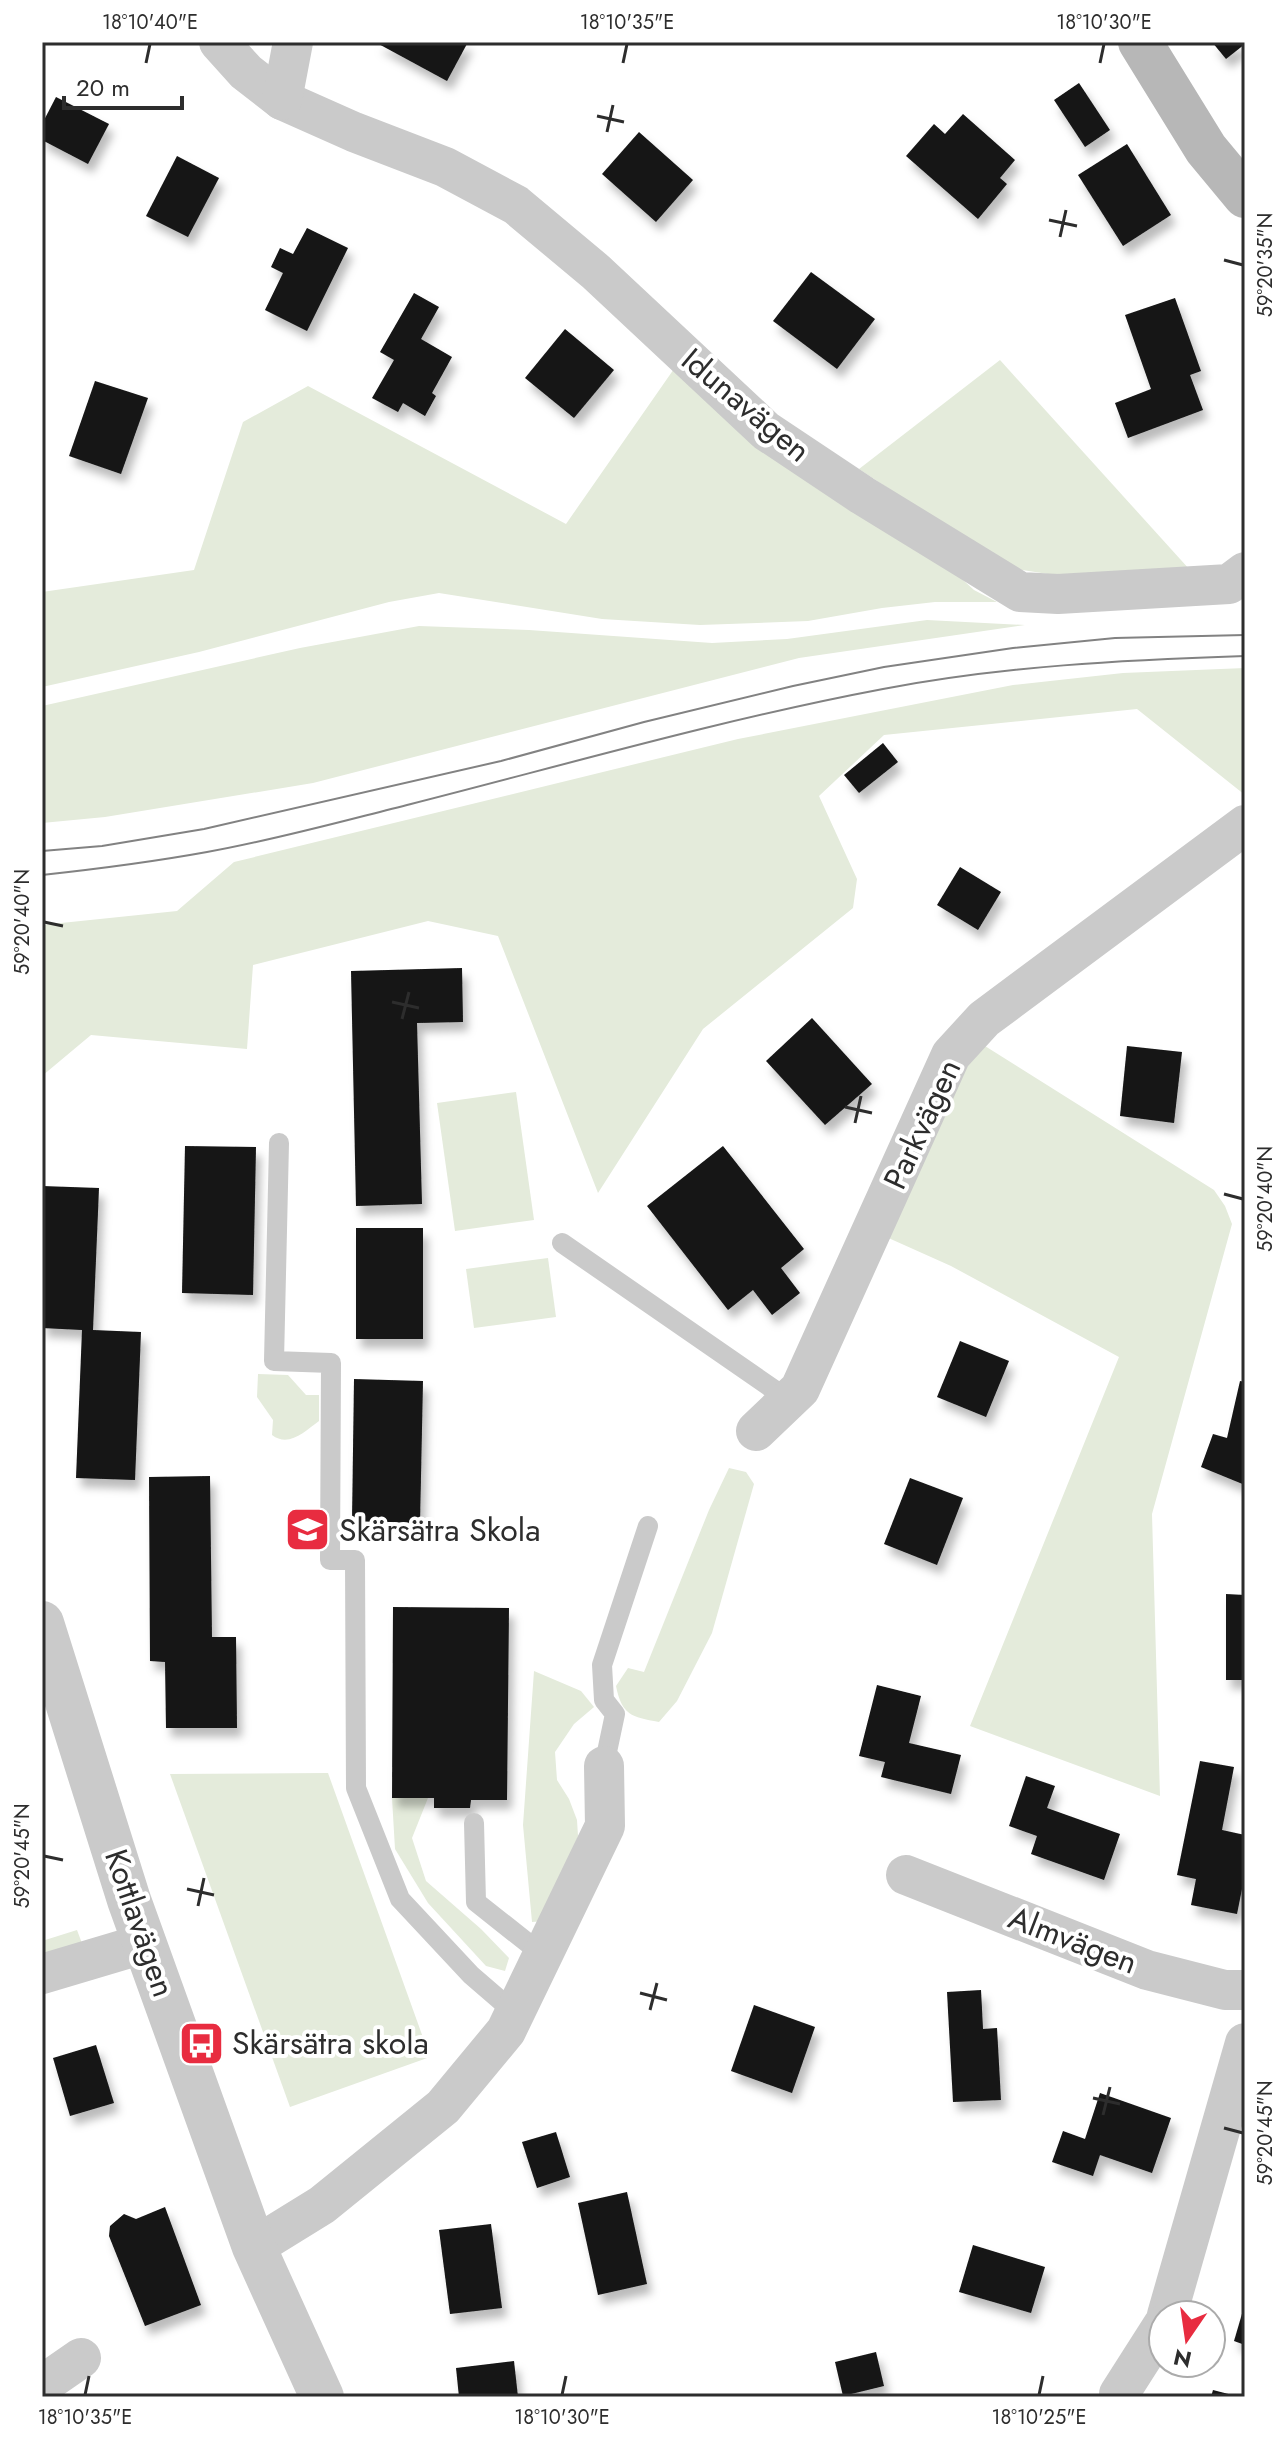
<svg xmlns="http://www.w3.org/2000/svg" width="1287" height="2439" font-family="Jost,sans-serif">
  <defs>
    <filter id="shadow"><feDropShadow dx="5" dy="9" stdDeviation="4" flood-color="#0004"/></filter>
  </defs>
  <rect width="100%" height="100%" fill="#fff"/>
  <g fill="#e4ebdb">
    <path d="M1000,360L1190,570L1109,576L1048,574L1009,568L859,469Z"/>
    <path d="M676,366L951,569L974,590L997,602H935L882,608L808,621L700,625L602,619L439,593L389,602L199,652L42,687V592L194,570L243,422L308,386L566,524Z"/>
    <path d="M927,620L1025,625L799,658L313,783L105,817L42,823V706L300,648L419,626L529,630L712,643L787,639Z"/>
    <path d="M1245,668V795L1137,709L884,735L819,796L857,879L853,908L703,1029L598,1193L498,936L428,921L253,965L247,1049L91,1035L42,1076V925L177,911L234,862L738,739L1013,685L1123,673Z"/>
    <path d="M977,1041L1214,1190L1225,1206L1232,1224L1152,1514L1160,1796L970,1726L1119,1357L951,1266L884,1236Z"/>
    <path d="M516,1092L534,1220L455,1231L437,1103Z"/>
    <path d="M548,1258L556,1317L474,1328L466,1269Z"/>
    <path d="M258,1374L288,1375L306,1395H319V1421C305,1431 289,1448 272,1435L273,1420L257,1397Z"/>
    <path d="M729,1468L746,1472L754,1484L712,1633L677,1701L659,1722C631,1717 622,1715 616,1686L628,1668L644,1672L709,1510Z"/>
    <path d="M534,1671L581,1691L594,1707L574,1724L555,1752L557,1780L569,1799L577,1820L578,1836L545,1921L532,1922L523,1825Z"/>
    <path d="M328,1773L430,2057L290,2107L170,1774Z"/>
    <path d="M392,1798H428L412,1838L426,1881L481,1929L509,1958L505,1971L486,1966L428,1903L395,1849Z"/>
    <path d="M77,1930L83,1946L42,1961V1941Z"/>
  </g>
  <g fill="#141414" filter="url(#shadow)">
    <path d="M375,42H468L447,81Z"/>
    <path d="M1212,42H1245V44L1226,59Z"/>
    <path d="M1079,83L1110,130L1085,147L1054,100Z"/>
    <path d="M56,97L109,124L88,164L42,140V124Z"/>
    <path d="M963,114L1015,160L1000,178L1007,184L978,219L906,156L934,124L945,134Z"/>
    <path d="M639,132L693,180L656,222L602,174Z"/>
    <path d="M1127,144L1171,215L1123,246L1078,175Z"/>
    <path d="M177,156L219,178L188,237L146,216Z"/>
    <path d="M307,228L348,248L307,331L265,310L283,273L271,267L280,248L293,254Z"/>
    <path d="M811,272L875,319L837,369L773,321Z"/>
    <path d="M414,293L439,307L421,339L452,357L432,393L436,396L425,416L403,403L398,412L372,398L394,360L380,352Z"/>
    <path d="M1175,298L1201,371L1190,375L1203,410L1128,438L1115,403L1151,389L1125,315Z"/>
    <path d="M565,329L614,370L574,418L525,378Z"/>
    <path d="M95,381L148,398L121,474L69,456Z"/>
    <path d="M883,743L898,762L859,793L844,775Z"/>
    <path d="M960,867L1001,892L978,930L937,905Z"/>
    <path d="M462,968L463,1022L417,1023L422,1204L356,1206L351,971Z"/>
    <path d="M812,1018L872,1084L825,1125L766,1061Z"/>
    <path d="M1127,1046L1182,1052L1174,1123L1120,1116Z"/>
    <path d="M185,1146L256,1147L253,1295L182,1293Z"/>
    <path d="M723,1146L804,1249L781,1268L800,1293L772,1315L753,1290L728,1310L647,1206Z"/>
    <path d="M42,1186L99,1188L93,1330L141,1332L135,1480L76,1478L82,1330L42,1328Z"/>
    <rect x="356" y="1228" width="67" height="111"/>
    <path d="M960,1341L1009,1361L986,1417L937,1397Z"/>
    <path d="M354,1379L423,1381L420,1523L352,1521Z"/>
    <path d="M1240,1381L1245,1382V1485L1201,1467L1213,1434L1227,1438Z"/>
    <path d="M210,1476L212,1637H236L237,1728H166L165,1662L150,1661L149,1477Z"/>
    <path d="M910,1478L963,1498L937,1565L884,1544Z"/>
    <path d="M1226,1594L1245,1595V1680H1226Z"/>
    <path d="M393,1607L509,1608L507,1800H471L470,1808H434V1798H392Z"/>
    <path d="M877,1685L921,1696L909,1743L961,1755L951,1794L881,1777L885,1762L859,1756Z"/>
    <path d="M1200,1761L1234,1767L1222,1830L1245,1835V1874L1237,1914L1191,1905L1196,1879L1177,1875Z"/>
    <path d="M1026,1776L1055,1786L1047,1808L1120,1834L1104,1880L1031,1854L1037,1836L1009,1826Z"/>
    <path d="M981,1990L983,2029L997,2028L1001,2100L953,2102L947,1992Z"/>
    <path d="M754,2005L815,2027L792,2093L731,2071Z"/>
    <path d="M96,2045L114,2103L70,2116L53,2058Z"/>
    <path d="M1100,2093L1171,2118L1152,2173L1100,2155L1093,2176L1052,2162L1063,2131L1085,2139Z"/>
    <path d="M556,2132L570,2177L537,2188L522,2142Z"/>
    <path d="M627,2192L647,2284L598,2295L578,2203Z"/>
    <path d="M165,2207L201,2305L145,2326L109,2236L110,2226L124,2214L136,2219Z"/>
    <path d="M491,2224L502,2308L450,2314L439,2230Z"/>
    <path d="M973,2245L1045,2267L1031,2313L959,2292Z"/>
    <path d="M1244,2307H1245V2345L1234,2341Z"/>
    <path d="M876,2352L884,2386L843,2396L835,2362Z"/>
    <path d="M514,2361L518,2397H459L456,2368Z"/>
    <path d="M1213,2390L1236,2396V2397H1211Z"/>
  </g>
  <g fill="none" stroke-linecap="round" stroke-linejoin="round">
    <g stroke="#cacaca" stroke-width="20">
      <path d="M279,1143L274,1361L331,1363L330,1560H355L356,1788L400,1899L471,1975L515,2013"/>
      <path d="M562,1243L789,1400"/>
      <path d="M604,1766L615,1714L604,1700L602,1665L648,1526"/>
      <path d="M474,1823L476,1902L543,1955"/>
    </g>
    <g stroke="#cacaca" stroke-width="40">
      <path d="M219,42L246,72L282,100L354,132L445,167L516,205L596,272L766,431L862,495L1020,592L1058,594L1229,584L1245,572"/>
      <path d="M282,100L293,42"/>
      <path d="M756,1431L800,1389L951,1055L984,1019L1245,825"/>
      <path d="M906,1875L1147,1970L1225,1990H1245"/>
      <path d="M42,1974L146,1943"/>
      <path d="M254,2247L322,2205L443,2107L506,2031L605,1826L604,1766"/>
      <path d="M1167,2315L1245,2043"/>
      <path d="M42,2385L81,2358"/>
      <path d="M1119,2394L1163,2325"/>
    </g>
    <path stroke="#cacaca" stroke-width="44" d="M42,1623L129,1900L254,2247L322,2397"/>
    <path stroke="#b7b7b7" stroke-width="44" d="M1140,42L1206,149L1245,196"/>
    <g stroke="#828282" stroke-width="2">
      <path d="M42,851L102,846L204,829L501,761L644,722L793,686L884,667L1013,648L1115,638L1245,635"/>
      <path d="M42,875C97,869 152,862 207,852C275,840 343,821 411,804C568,764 724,719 883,689C1003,666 1124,660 1245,656"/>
    </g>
  </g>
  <path fill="none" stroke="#2d2d2d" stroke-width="3" d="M146,63L150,44M623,63L627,44M1100,63L1104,44M597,116L624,122M607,132L613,105M1049,220L1077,226M1060,237L1066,210M1224,260L1243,265M44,922L63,926M392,1002L419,1008M402,1019L409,992M845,1107L872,1113M855,1123L861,1096M1224,1194L1243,1199M44,1856L63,1860M187,1889L214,1895M198,1906L204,1878M640,1993L667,2000M650,2010L657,1983M1093,2098L1120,2104M1103,2115L1110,2087M1224,2128L1243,2133M85,2395L89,2376M562,2395L566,2376M1039,2395L1043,2376"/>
  <defs>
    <symbol id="school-square" viewBox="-11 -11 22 22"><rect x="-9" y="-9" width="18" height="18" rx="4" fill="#e82c40" stroke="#fff"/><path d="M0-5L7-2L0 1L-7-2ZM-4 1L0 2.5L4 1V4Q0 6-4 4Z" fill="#fff"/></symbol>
    <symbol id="bus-square" viewBox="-11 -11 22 22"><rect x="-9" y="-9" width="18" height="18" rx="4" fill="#e82c40" stroke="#fff"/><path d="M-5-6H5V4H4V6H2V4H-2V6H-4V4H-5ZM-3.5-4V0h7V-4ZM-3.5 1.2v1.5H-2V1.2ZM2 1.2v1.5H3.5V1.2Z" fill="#fff"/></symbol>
  </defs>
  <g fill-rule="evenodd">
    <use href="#school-square" x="282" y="1504" width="51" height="51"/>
    <use href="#bus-square" x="176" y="2018" width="51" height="51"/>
  </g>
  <g text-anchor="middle" stroke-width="8" stroke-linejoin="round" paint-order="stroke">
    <g font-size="32" fill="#2d2d2d" stroke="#fff">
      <text transform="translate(746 405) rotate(40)" y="11">Idunavägen</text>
      <text transform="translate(922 1124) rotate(-65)" y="11">Parkvägen</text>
      <text transform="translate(140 1923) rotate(71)" y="11">Kottlavägen</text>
      <text transform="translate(1073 1940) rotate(21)" y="11">Almvägen</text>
    </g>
    <g font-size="32" fill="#2d2d2d" stroke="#fff" text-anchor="start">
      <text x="339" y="1541">Skärsätra Skola</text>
      <text x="232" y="2054">Skärsätra skola</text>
    </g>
  </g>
  <rect width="1287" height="2439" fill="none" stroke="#ffffff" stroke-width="88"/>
  <g transform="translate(1187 2339) rotate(193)"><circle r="38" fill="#ffffff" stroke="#ababab" stroke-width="2"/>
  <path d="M0-6L14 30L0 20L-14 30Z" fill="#e82c40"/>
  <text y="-12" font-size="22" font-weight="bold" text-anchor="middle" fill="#2d2d2d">N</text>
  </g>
  <path d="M64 96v12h118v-12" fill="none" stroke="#2d2d2d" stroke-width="4"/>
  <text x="76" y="96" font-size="24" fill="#2d2d2d" stroke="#ffffff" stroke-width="6" paint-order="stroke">20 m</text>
  <rect x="44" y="44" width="1199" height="2351" fill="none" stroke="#2d2d2d" stroke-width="3"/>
  <g font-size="20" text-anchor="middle" fill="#2d2d2d">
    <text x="150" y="29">18°10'40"E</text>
    <text x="627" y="29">18°10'35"E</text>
    <text x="1104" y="29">18°10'30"E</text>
    <text transform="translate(1265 265) rotate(-90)" y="7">59°20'35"N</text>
    <text transform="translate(22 922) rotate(-90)" y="7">59°20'40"N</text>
    <text transform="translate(1265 1199) rotate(-90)" y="7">59°20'40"N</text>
    <text transform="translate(22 1856) rotate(-90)" y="7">59°20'45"N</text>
    <text transform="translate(1265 2133) rotate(-90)" y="7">59°20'45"N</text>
    <text x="85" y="2424">18°10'35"E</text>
    <text x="562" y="2424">18°10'30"E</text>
    <text x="1039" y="2424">18°10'25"E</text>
  </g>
</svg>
